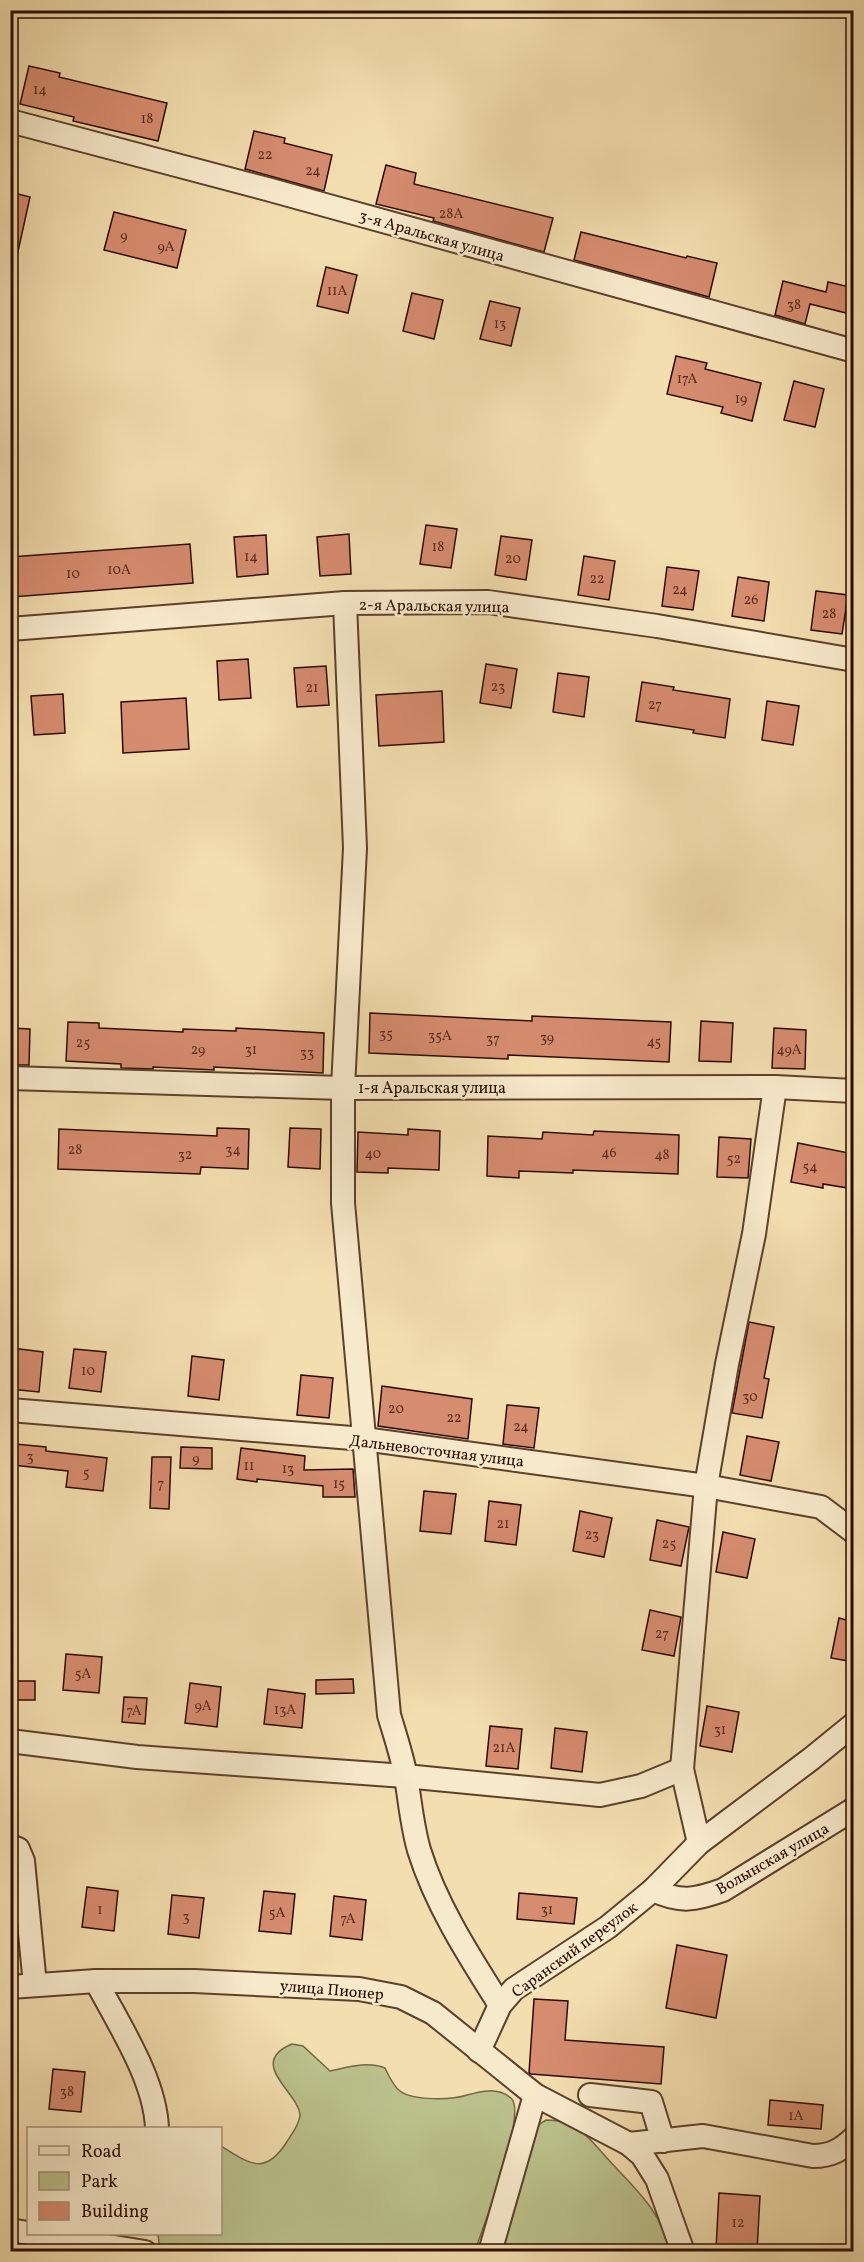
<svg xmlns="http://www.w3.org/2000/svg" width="864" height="2262" font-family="Vollkorn,serif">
  <rect width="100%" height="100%" fill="#f3deaf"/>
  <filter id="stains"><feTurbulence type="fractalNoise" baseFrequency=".00333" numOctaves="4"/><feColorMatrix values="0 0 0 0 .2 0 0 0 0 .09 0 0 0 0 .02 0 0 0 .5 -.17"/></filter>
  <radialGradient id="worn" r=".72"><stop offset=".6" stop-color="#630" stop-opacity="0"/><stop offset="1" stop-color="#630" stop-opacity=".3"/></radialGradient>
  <g fill="#bac18b" stroke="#726646" stroke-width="1.5">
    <path d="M292,2044L303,2046L330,2071C349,2067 367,2061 385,2068C389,2076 393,2086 400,2091C413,2101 452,2100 467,2095C481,2091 498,2087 511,2098C528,2113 482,2229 475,2251H166L159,2243L158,2234H220L221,2146C251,2165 266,2176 288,2140C292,2134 300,2123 300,2115C299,2093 246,2063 292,2044Z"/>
    <path d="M546,2120C554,2120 561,2121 569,2124C586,2132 594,2144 606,2157C632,2186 663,2211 669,2251L498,2252L538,2125Z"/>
  </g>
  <g fill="#d68c6f" stroke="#2b0b00" stroke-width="1.5">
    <path d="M29,66L60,73L59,77L167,103L158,141L73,121L74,117L20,104Z"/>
    <path d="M254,131L285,138L284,143L332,155L324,191L245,169Z"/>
    <path d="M386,165L416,173L414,184L553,218L544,252L433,221L434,218L376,204Z"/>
    <path d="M10,192L30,197L17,256L10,255Z"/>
    <path d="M114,212L186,230L177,268L104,250Z"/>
    <path d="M581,232L686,258L687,256L717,263L709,297L574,260Z"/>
    <path d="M326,267L357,275L348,313L317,306Z"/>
    <path d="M783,281L826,292L828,282L854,288V315L810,304L805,324L775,315Z"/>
    <path d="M412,293L443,300L434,339L403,331Z"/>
    <path d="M490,301L520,308L511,346L480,339Z"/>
    <path d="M676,356L707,363L705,369L761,383L752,421L721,413L723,407L667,394Z"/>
    <path d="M794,381L824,389L815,427L784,420Z"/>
    <path d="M426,525L457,529L451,568L420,564Z"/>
    <path d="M349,534L351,574L320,576L317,537Z"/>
    <path d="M266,535L268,574L237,577L234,537Z"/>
    <path d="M501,536L532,540L526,580L495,575Z"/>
    <path d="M190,544L193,583L12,597L10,557Z"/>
    <path d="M584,556L615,561L609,600L578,595Z"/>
    <path d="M667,567L699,571L693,610L662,606Z"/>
    <path d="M738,577L769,582L764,621L732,616Z"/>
    <path d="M816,591L848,595L842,634L811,630Z"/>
    <path d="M248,659L251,698L219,700L217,661Z"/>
    <path d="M486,664L517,669L511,708L480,703Z"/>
    <path d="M326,666L329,705L297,707L294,668Z"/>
    <path d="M558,673L589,677L584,717L553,712Z"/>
    <path d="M642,682L674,687L673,690L730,699L725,738L693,733L694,730L636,721Z"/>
    <path d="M442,691L444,742L379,746L376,695Z"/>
    <path d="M63,694L65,733L34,735L31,696Z"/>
    <path d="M186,698L189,749L123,753L121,702Z"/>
    <path d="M767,701L799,706L793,745L762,740Z"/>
    <path d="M370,1013L532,1021V1016L671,1022L669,1062L508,1055V1059L369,1053Z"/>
    <path d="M701,1021L733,1023L731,1062L699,1061Z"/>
    <path d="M68,1022L99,1023V1028L183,1032V1029L236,1031V1028L324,1033L323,1073L214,1067V1070L153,1067V1069L121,1068V1064L66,1061Z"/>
    <path d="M10,1028L30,1029L29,1065H10Z"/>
    <path d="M774,1028L806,1030L805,1069L772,1068Z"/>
    <path d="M217,1128L249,1129L248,1169L201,1167L200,1174L58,1169L59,1129L217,1136Z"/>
    <path d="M290,1128L321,1129L320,1169L288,1167Z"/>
    <path d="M408,1129L440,1131L439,1170L388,1168V1173L357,1172L358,1132L408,1135Z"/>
    <path d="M594,1131L679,1135L678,1174L573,1170V1173L519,1171V1178L487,1176L488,1136L542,1139L543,1132L593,1135Z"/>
    <path d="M719,1137L751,1139L748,1178L717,1177Z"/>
    <path d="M798,1143L854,1154V1189L823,1184V1188L791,1182Z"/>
    <path d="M749,1322L774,1327L764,1378L769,1379L762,1418L732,1413Z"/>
    <path d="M12,1348L43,1352L39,1392L10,1389Z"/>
    <path d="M74,1349L106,1352L101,1392L69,1388Z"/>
    <path d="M192,1356L224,1360L219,1400L188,1396Z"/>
    <path d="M301,1375L333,1378L329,1418L297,1415Z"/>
    <path d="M382,1386L472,1399L468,1439L378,1426Z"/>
    <path d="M507,1405L539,1408L534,1448L503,1444Z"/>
    <path d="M747,1436L779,1442L771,1481L740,1475Z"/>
    <path d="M15,1444L46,1447V1451L107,1458L103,1491L66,1487L68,1471L13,1465Z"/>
    <path d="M181,1447L212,1448V1469L180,1468Z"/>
    <path d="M241,1448L305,1456L304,1470L353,1469L355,1497H323V1486L257,1479V1482L237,1479Z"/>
    <path d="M152,1457H171L169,1509L150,1508Z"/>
    <path d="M424,1491L456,1494L451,1534L420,1531Z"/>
    <path d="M489,1501L521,1505L516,1545L485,1541Z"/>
    <path d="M580,1511L612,1518L604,1557L573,1551Z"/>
    <path d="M657,1520L689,1527L681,1566L650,1560Z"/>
    <path d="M723,1532L755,1539L747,1578L716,1572Z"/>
    <path d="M650,1610L681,1617L674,1656L642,1650Z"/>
    <path d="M839,1618L854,1622V1662L831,1658Z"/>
    <path d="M66,1654L102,1657L99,1693L63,1690Z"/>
    <path d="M353,1679L354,1693L316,1694V1680Z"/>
    <rect x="11" y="1681" width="24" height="19"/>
    <path d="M190,1683L221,1687L217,1727L185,1723Z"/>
    <path d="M268,1689L305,1694L302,1728L264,1724Z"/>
    <path d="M124,1697L147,1698L145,1724L122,1722Z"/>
    <path d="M707,1706L739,1712L732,1752L700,1746Z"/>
    <path d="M490,1726L522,1729L518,1769L486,1766Z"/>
    <path d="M555,1728L587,1732L582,1772L551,1768Z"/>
    <path d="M87,1887L118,1891L114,1931L82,1927Z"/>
    <path d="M264,1891L295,1894L291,1934L259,1931Z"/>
    <path d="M519,1893L577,1898L574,1924L517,1919Z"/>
    <path d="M172,1895L204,1898L199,1938L168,1934Z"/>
    <path d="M334,1896L366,1900L362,1940L330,1936Z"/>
    <path d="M677,1945L727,1955L716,2018L666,2008Z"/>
    <path d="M534,1999L568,2001L565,2040L664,2047L661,2084L531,2074L529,2073Z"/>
    <path d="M53,2069L85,2072L81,2112L49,2109Z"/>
    <path d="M770,2100L823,2105L821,2129L768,2125Z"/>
    <path d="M719,2193L760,2196L757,2251L716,2248Z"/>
  </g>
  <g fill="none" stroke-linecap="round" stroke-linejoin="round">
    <defs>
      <g id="minor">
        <path d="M10,121L267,189L854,351"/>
        <path d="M345,603L355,848L343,1088V1203L389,1715C395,1735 402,1756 406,1777C410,1801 412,1826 419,1850C436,1905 469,1956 500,2005"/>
        <path d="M10,629L345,603L488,602L657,626L854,660"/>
        <path d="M10,1078L343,1088L775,1087L854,1091"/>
        <path d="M10,1410L364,1439L706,1486L821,1507L854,1532"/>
        <path d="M10,1741L137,1757L405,1776L600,1795L641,1786L682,1769"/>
        <path d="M699,1843L682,1769L706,1486L727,1364L754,1234L775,1087"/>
        <path d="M10,1846L18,1849L23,1861L35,1985"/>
        <path d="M653,1890C681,1903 695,1900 723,1890L854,1809"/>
        <path d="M96,1981C119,2025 155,2079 157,2128"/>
        <path d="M10,1987L96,1981H194L359,1989L401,1997L433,2013L535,2095L629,2144L642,2155L657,2179L683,2252"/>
        <path d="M479,2051L500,2005L514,1989L608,1927L653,1890L699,1843L811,1759L854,1724"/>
        <path d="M590,2095L651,2102L663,2141"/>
        <path d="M629,2144L703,2136L813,2156C831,2156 841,2150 854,2138"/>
        <path d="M10,2230L28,2233"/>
        <path d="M34,2234L145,2252"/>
        <path d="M490,2252L535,2095"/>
      </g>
    </defs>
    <use href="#minor" stroke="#5d402c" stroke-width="26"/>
    <use href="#minor" stroke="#f7eacb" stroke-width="22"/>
  </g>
  <g text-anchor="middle" stroke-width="5" stroke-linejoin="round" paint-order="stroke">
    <g font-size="14" fill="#562b1c">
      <text x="40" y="94">14</text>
      <text x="147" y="123">18</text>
      <text x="265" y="159">22</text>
      <text x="313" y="175">24</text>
      <text x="451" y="218">28А</text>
      <text x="124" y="240">9</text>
      <text x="166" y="251">9А</text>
      <text x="337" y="295">11А</text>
      <text x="794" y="309">38</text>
      <text x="500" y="328">13</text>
      <text x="687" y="383">17А</text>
      <text x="741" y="403">19</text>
      <text x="438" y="551">18</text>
      <text x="251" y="561">14</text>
      <text x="513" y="563">20</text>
      <text x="119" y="574">10А</text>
      <text x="73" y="578">10</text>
      <text x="597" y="583">22</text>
      <text x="680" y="594">24</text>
      <text x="751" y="604">26</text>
      <text x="829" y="618">28</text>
      <text x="498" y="691">23</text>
      <text x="312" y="692">21</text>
      <text x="655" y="709">27</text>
      <text x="386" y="1038">35</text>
      <text x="440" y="1040">35А</text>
      <text x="547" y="1042">39</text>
      <text x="493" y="1043">37</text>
      <text x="654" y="1046">45</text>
      <text x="83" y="1047">25</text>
      <text x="198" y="1054">29</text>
      <text x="251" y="1054">31</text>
      <text x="789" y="1054">49А</text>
      <text x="307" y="1057">33</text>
      <text x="75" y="1154">28</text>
      <text x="233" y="1154">34</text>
      <text x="609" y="1157">46</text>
      <text x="373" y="1158">40</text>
      <text x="185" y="1159">32</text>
      <text x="662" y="1159">48</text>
      <text x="734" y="1163">52</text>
      <text x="810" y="1171">54</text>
      <text x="88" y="1375">10</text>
      <text x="750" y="1401">30</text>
      <text x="396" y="1413">20</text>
      <text x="454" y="1422">22</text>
      <text x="521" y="1431">24</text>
      <text x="30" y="1461">3</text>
      <text x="196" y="1463">9</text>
      <text x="249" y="1470">11</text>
      <text x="288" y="1473">13</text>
      <text x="86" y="1477">5</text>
      <text x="161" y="1488">7</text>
      <text x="339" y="1488">15</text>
      <text x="503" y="1528">21</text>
      <text x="592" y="1539">23</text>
      <text x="669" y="1548">25</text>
      <text x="662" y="1638">27</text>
      <text x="83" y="1678">5А</text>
      <text x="203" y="1710">9А</text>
      <text x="285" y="1714">13А</text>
      <text x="134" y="1715">7А</text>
      <text x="720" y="1734">31</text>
      <text x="504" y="1752">21А</text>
      <text x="100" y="1914">1</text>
      <text x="547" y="1914">31</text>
      <text x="277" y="1917">5А</text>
      <text x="186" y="1921">3</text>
      <text x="348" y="1923">7А</text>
      <text x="67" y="2096">38</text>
      <text x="796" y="2120">1А</text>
      <text x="738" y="2227">12</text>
    </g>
    <g font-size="16" fill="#2b0b00" stroke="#f7eacb">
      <text transform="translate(432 235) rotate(16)" y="6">3-я Аральская улица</text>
      <text transform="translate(434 605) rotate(1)" y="6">2-я Аральская улица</text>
      <text x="432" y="1093">1-я Аральская улица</text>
      <text transform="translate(437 1450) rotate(7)" y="6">Дальневосточная улица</text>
      <text transform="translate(772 1858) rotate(-30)" y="6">Волынская улица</text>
      <text transform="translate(574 1949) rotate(-36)" y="6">Саранский переулок</text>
      <text transform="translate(332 1989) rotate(5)" y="6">улица Пионер</text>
    </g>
  </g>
  <rect width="864" height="2262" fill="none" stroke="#f3deaf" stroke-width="36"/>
  <rect x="12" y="12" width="840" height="2238" fill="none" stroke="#2b0b00" stroke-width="3"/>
  <rect x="18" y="18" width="828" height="2226" fill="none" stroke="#2b0b00" stroke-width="1.5"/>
  <rect x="27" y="2127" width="195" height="108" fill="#f7eacb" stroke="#a5917a" stroke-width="1.5"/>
  <rect x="39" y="2146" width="30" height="9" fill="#f7eacb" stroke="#a5917a" stroke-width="1.5"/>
  <text x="81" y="2157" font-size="18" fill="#2b0b00">Road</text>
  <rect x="39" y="2172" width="30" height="18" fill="#bac18b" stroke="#a5917a" stroke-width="1.5"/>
  <text x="81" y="2187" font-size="18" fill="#2b0b00">Park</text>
  <rect x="39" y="2202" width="30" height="18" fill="#d68c6f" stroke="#a5917a" stroke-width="1.5"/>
  <text x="81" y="2217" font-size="18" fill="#2b0b00">Building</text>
  <rect width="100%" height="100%" filter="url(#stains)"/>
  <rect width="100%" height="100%" fill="url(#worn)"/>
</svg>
